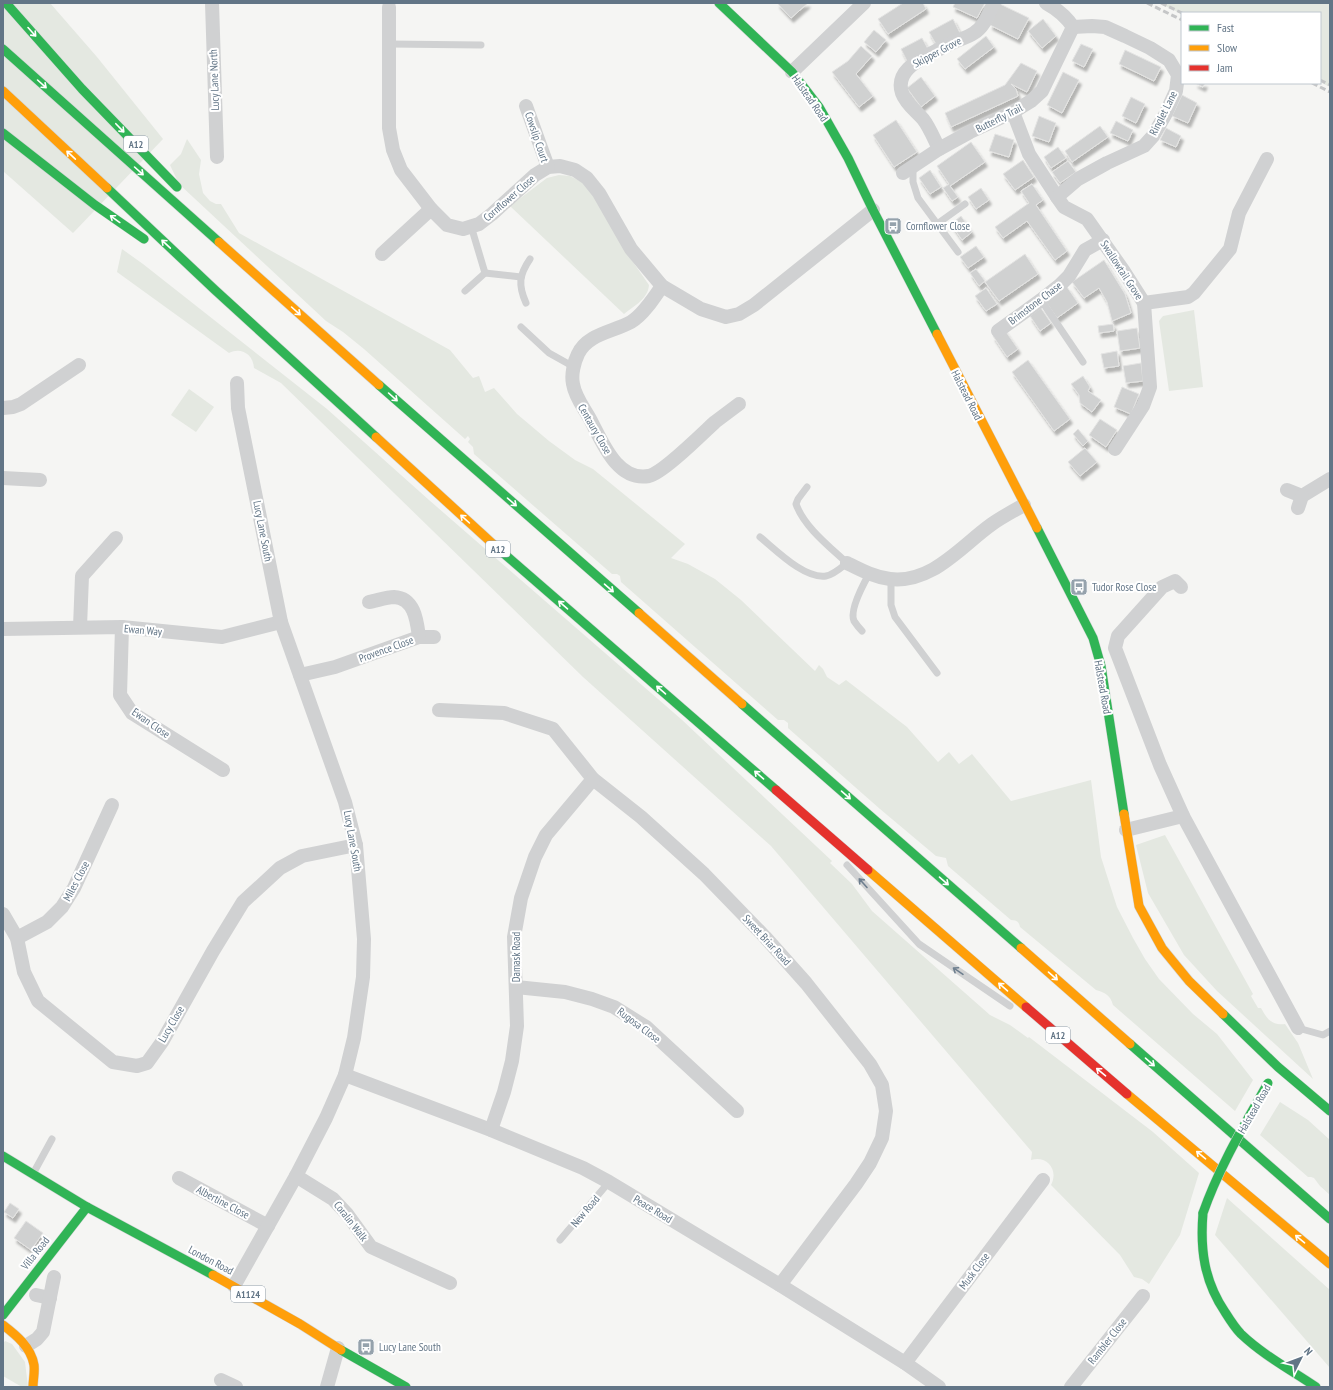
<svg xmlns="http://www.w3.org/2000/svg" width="1333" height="1390" font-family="'PT Sans Narrow',sans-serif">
  <defs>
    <filter id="shadow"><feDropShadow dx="2.5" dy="4.5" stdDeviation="1" flood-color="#0004"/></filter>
  </defs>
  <rect width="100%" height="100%" fill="#f5f5f3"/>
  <g fill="#e4e8e1">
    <path d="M3,3H50L97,57L163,139L73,233L3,171Z"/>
    <path d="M1159,3H1330V87L1320,82V13H1182V14Z"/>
    <path d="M187,139L201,160L199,174L203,193L210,201L216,204H221L239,233L450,350L473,378L479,376L485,392L494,388L517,414L549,441L575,460L593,469L685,544L671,558L688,564L715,579L741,600L815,671L819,665L823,669L827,677L839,685L846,680L907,727L938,762L949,752L959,764L972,754L1011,801L1091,780L1101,857L1117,907L1133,938L1145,959L1159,979L1193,1014L1217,1034L1253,1080L1235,1111L1113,1005C1110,995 1106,993 1096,990L1020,927C1019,922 1017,920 1011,920L948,866L946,858L936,856L880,809L788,728V723L784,720H778L621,582L620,576L617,574H612L474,454L473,447L468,442L470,439L468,436L465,439L364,349L343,332L326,321L179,184L170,165L181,154Z"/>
    <path d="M559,175L570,176L582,182L593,194L626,252L649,285C648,299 634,306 624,314L510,206L547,178Z"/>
    <path d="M122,249L143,264L327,409L429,500L681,719L832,861L830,863L852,884L872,911L990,1015L1010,1025L1028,1038L1029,1037L1153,1132L1199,1173L1180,1235L1149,1284L1142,1279L1134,1277L1120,1255L1051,1185C1059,1170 1047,1155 1031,1160L1032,1152L771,846L583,677L281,383L254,368C253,354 241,347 229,353L117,272Z"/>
    <path d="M1194,310L1203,387L1169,391L1159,321L1163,316Z"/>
    <path d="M189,389L214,407L196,432L171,415Z"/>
    <path d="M1165,835L1253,994L1251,996L1258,1008H1261C1267,1019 1272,1026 1285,1024L1298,1043L1313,1079L1217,991L1184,955L1148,893L1136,845Z"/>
    <path d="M1280,1102L1308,1120L1330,1140V1195L1320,1186L1314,1178L1311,1177H1308L1260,1135Z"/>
    <path d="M1227,1198L1330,1290V1368L1215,1235Z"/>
    <path d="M5,1341L12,1344L25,1362L28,1387H22L3,1376V1344Z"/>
  </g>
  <g fill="#d0d1d1" stroke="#e4e4e3" filter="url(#shadow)">
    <path d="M777,3H808L791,18Z"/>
    <path d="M903,3H923L926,9L888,34L878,19Z"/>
    <path d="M955,3H985L977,18L953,7Z"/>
    <path d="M1000,4L1029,18L1018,39L990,25Z"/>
    <path d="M953,19L960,33L937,46L929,32Z"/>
    <path d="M1043,19L1056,36L1042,48L1028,31Z"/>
    <path d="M874,30L886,40L876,52L864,42Z"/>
    <path d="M986,36L994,47L965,69L957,59Z"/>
    <path d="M922,38L928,49L907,61L901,49Z"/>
    <path d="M1081,44L1093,49L1084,67L1072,61Z"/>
    <path d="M861,46L872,56L856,74L873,96L859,107L832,72L848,61Z"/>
    <path d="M1125,50L1161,67L1154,81L1119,64Z"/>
    <path d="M1021,63L1037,71L1027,92L1011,84L1016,89L1018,96L951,127L945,113L1005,85Z"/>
    <path d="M1063,72L1079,80L1062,113L1047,105Z"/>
    <path d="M921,77L935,96L921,107L907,88Z"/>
    <path d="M1195,83H1205L1203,87Z"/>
    <path d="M1182,95L1197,103L1188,123L1172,116Z"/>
    <path d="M1131,97L1145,104L1136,123L1122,116Z"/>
    <path d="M1039,116L1056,123L1049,142L1032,136Z"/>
    <path d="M896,120L917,152L894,167L873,135Z"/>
    <path d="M1116,121L1133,130L1128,141L1110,133Z"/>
    <path d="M1100,126L1108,137L1072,162L1065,151Z"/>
    <path d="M1166,128L1181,136L1176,147L1160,140Z"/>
    <path d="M995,134L1014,140L1009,157L989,151Z"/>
    <path d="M971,142L985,162L950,186L958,197L952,201L943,188L949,184L937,166Z"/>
    <path d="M1058,147L1066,158L1051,168L1044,157Z"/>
    <path d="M1023,160L1034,177L1015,190L1003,174Z"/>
    <path d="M1068,161L1076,172L1060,183L1052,172Z"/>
    <path d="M930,170L941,187L930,194L919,178Z"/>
    <path d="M1032,184L1043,200L1036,205L1067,251L1055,260L1027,221L1003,238L995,227L1029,203L1021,191Z"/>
    <path d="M981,188L989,200L976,209L968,197Z"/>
    <path d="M961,216L972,232L962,240L951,224Z"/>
    <path d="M976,246L984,257L968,268L960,257Z"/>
    <path d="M1025,254L1038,274L999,301L985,282Z"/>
    <path d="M1104,260L1125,294L1131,313L1112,321L1107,302L1099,288L1084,298L1072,282Z"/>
    <path d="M976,269L985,281L979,286L970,273Z"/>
    <path d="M1067,287L1078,303L1057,318L1046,302Z"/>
    <path d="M986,288L997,304L986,311L975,296Z"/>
    <path d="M1041,308L1051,323L1040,331L1030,316Z"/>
    <path d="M1113,324L1114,331L1099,333L1098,326Z"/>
    <path d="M1137,328L1140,348L1120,351L1117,331Z"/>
    <path d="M1004,329L1018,349L1007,357L993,336Z"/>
    <path d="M1117,351L1119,366L1104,368L1101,354Z"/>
    <path d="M1028,360L1070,419L1054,431L1012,372Z"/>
    <path d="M1141,363L1143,381L1126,383L1123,366Z"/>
    <path d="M1083,376L1090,387L1088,391L1101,400L1092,412L1080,403L1079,395L1071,384Z"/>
    <path d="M1122,387L1139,394L1131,414L1114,407Z"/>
    <path d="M1100,419L1117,430L1106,447L1089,435Z"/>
    <path d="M1078,429L1088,441L1083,446L1073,434Z"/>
    <path d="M1085,448L1097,462L1080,476L1068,462Z"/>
    <path d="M10,1203L19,1209L13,1218L4,1212Z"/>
    <path d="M26,1221L43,1233L31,1250L14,1238Z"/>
  </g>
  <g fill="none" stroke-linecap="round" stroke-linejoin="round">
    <defs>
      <g id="fast">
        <path d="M6,3L82,89L177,187"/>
        <path d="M719,3L792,72L819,107L848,158L873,210L937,334"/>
        <path d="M3,49L219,242"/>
        <path d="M3,133L95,205L144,239"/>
        <path d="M107,188L215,290L376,437"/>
        <path d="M379,385L639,613"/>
        <path d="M1037,528L1093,638L1101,666L1124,814"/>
        <path d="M494,545L776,790"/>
        <path d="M742,704L1021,948"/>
        <path d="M1223,1014L1278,1067L1330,1111"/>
        <path d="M1130,1044L1330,1219"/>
        <path d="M3,1156L87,1207L213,1275"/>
        <path d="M1203,1213C1200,1249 1204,1281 1225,1312C1230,1320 1235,1328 1241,1334C1263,1355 1291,1370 1316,1387"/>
        <path d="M3,1315L87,1207"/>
        <path d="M341,1350L406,1387"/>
      </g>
      <g id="slow">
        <path d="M3,91L107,188"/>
        <path d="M219,242L379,385"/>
        <path d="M937,334L1037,528"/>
        <path d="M376,437L494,545"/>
        <path d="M639,613L742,704"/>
        <path d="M1124,814L1139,906L1162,948L1189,981L1223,1014"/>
        <path d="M868,870L1026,1007"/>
        <path d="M1021,948L1130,1044"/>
        <path d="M1127,1094L1330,1264"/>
        <path d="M213,1275L300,1324L341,1350"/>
        <path d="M3,1325C16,1335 31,1347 34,1365C35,1372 33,1380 33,1387"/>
      </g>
      <g id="jam">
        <path d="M776,790L868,870"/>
        <path d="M1026,1007L1127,1094"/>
      </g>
    </defs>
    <use href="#fast" stroke="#d1d3d4" stroke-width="10"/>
    <use href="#slow" stroke="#d1d3d4" stroke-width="10"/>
    <use href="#jam" stroke="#d1d3d4" stroke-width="10"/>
    <g stroke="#d0d1d2" stroke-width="7">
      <path d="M389,44L481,45"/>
      <path d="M913,166V182L918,198L958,252"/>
      <path d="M937,224L965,204"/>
      <path d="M485,273L521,277"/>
      <path d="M465,291L485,273L471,226"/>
      <path d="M1041,300L1083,362"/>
      <path d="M526,303C518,285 519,275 530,259"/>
      <path d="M521,327L549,353L574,367"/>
      <path d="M760,537C776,550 804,579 826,576C833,575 841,568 847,563C830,547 804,527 796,504L798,499L807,487"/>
      <path d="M891,579V605L895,617L937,673"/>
      <path d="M862,631C859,628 856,624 854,621C849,610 864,583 869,574"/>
      <path d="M847,865L919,944L1010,1006"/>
      <path d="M1298,1028L1323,1035L1330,1031"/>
      <path d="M34,1172L52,1139"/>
      <path d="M560,1240L609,1182"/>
    </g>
    <g stroke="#d0d1d2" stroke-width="14">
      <path d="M212,3L217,157"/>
      <path d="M389,7V128L393,150L401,170L431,209L447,225L463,229L479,224L492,214L535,175L548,167L560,166L575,170L587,178L599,193L631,249L662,286L701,309L726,317L739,314L754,305L873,210"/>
      <path d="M792,72L864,3"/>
      <path d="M526,106L548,167"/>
      <path d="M1013,112L1029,154L1057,197L1064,207L1087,219L1123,270L1144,303L1150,387L1143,406L1115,449"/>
      <path d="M939,149C934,139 930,128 923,119C916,111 906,104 902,93C895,72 917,61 932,53C939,49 947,45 954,42C961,39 968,37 974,33C985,26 988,14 994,3"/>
      <path d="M903,173L939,149L970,132L1013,112L1031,101L1042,91L1073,27C1066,16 1057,9 1046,3"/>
      <path d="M1057,197L1078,179L1107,163L1144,146L1153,136L1165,115L1176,91L1178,75L1169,60L1150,48L1125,36L1105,27L1092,26L1073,27"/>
      <path d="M382,254L431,209"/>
      <path d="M662,286C654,298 643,315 631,322C613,332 587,334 578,354C574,362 571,375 573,384C575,397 584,408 590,419C602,441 617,482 649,476C663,473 702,434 715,422C723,416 731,410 739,404"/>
      <path d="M1144,303L1188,297L1194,293L1230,249L1239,213L1267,159"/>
      <path d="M998,331L1041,300L1060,285L1069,276L1085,250L1103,240"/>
      <path d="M3,408L13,407L21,404L79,365"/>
      <path d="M3,478L40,480"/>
      <path d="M1287,490L1302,496L1330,479"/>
      <path d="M1298,508L1302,496"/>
      <path d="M847,563C861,570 874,577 890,579C932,584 961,546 992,524C1002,517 1013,511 1024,505"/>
      <path d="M1181,587L1175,581L1162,587L1118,636L1115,648L1160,765L1183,816L1298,1028"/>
      <path d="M80,627L82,576L116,538"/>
      <path d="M122,627L120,695L132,713L223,770"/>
      <path d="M3,629L122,627L222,637L281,622"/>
      <path d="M419,637H434"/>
      <path d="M300,675L335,667L419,637C417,622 415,598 394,597C386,597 376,601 369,602"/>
      <path d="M439,710L504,713L553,729L593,779L641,817L704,874L765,937L806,983L870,1064L882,1085L886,1111L882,1138L870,1163L856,1184L780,1285"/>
      <path d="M1126,830L1183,816"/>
      <path d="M3,914L17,938L24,972L38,1001L113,1062L137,1066L147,1063L162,1042L213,951L243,902L280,868L302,856L356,845"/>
      <path d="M17,938L47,922L62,907L74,888L112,805"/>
      <path d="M516,987L565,992L592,999L614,1007L646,1027L737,1111"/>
      <path d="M345,1075L491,1130L583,1168L609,1182L780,1285L905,1363L939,1387"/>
      <path d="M491,1130L504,1092L512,1061L517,1026L514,937L521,898L535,857L546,835L593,779"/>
      <path d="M296,1176L333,1199L347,1214L371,1247L450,1283"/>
      <path d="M179,1178L268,1226"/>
      <path d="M234,1286L296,1176L326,1118L345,1075L354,1038L363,977L364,939L356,845L345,802L281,622L238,408L237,383"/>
      <path d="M36,1295L50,1298"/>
      <path d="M26,1346L37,1339L43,1332L54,1277"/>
      <path d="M905,1363L1043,1180"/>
      <path d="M221,1380L236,1387"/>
      <path d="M327,1387L338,1348"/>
      <path d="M1071,1387L1143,1296"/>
    </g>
    <use href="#fast" stroke="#30b455" stroke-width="9"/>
    <use href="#slow" stroke="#ff9f0a" stroke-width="9"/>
    <use href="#jam" stroke="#e5322d" stroke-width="9"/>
    <g stroke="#c5c6c7" stroke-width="3" stroke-dasharray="6 3" stroke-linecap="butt">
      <path d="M1147,3L1182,20"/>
      <path d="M1161,3L1182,13"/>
      <path d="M1320,80L1330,85"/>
      <path d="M1312,83L1330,92"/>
    </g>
    <defs>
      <path id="fast-bridge" d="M1203,1213C1219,1167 1244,1126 1268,1083"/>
    </defs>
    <use href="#fast-bridge" stroke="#d1d3d4" stroke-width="10" stroke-linecap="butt"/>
    <use href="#fast-bridge" stroke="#30b455" stroke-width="9"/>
  </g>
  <defs><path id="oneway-shaft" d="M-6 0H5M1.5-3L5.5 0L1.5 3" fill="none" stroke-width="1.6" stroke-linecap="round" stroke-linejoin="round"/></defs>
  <g stroke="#fff">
    <use href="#oneway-shaft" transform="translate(32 32) rotate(48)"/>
    <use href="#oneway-shaft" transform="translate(42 84) rotate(42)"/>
    <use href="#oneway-shaft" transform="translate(120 128) rotate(46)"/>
    <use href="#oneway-shaft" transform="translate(71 155) rotate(-137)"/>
    <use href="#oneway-shaft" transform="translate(139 171) rotate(42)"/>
    <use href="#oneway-shaft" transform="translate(115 219) rotate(-144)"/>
    <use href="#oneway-shaft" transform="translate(166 244) rotate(-137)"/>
    <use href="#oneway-shaft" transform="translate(296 311) rotate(42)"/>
    <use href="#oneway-shaft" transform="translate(393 397) rotate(42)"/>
    <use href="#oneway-shaft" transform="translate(512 502) rotate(41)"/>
    <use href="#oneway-shaft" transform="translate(465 519) rotate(-138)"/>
    <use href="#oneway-shaft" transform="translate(609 588) rotate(41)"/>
    <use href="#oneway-shaft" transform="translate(563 605) rotate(-139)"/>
    <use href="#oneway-shaft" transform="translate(661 690) rotate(-139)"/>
    <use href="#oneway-shaft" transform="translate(759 775) rotate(-139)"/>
    <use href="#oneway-shaft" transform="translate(846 795) rotate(41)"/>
    <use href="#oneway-shaft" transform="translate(944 881) rotate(41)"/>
    <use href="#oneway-shaft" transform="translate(1053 976) rotate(41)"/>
    <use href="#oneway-shaft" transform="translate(1003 987) rotate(-139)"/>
    <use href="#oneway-shaft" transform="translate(1150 1062) rotate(41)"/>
    <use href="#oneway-shaft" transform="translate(1101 1072) rotate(-140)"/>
    <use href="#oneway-shaft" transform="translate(1201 1155) rotate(-140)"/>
    <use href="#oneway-shaft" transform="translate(1300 1239) rotate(-140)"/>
  </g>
  <g stroke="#6d7e8e">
    <use href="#oneway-shaft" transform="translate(863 883) rotate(-132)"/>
    <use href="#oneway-shaft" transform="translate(958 971) rotate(-146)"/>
  </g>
  <defs>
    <symbol id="bus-square" viewBox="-11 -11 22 22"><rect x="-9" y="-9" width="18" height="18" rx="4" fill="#95a2ac" stroke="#fff"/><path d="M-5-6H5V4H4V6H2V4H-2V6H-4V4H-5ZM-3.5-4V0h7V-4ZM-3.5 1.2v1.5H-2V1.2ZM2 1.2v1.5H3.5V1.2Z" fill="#fff"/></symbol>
  </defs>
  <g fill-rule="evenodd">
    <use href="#bus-square" x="883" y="216" width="20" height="20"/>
    <use href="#bus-square" x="1069" y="577" width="20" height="20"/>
    <use href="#bus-square" x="356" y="1337" width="20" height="20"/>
  </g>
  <g text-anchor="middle" stroke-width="4" stroke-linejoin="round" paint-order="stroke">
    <g fill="#fff" stroke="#919eaa" stroke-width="1">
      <rect x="124" y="136" width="24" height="16" rx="3"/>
      <rect x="486" y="541" width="24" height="16" rx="3"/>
      <rect x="1046" y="1027" width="24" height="16" rx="3"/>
      <rect x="231" y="1286" width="34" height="16" rx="3"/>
    </g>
    <g font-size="10" font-weight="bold" fill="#627586">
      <text x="136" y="148">A12</text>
      <text x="498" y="553">A12</text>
      <text x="1058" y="1039">A12</text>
      <text x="248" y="1298">A1124</text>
    </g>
    <g font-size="11" fill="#627586" stroke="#fff">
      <text transform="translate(937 52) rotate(-28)" y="4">Skipper Grove</text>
      <text transform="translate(214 80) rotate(-92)" y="4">Lucy Lane North</text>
      <text transform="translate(810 98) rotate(55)" y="4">Halstead Road</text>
      <text transform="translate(1163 113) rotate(-63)" y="4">Ringlet Lane</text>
      <text transform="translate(999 118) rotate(-27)" y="4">Butterfly Trail</text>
      <text transform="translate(537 137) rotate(71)" y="4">Cowslip Court</text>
      <text transform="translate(509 198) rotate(-41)" y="4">Cornflower Close</text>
      <text transform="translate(1122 270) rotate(57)" y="4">Swallowtail Grove</text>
      <text transform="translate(1035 303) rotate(-37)" y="4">Brimstone Chase</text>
      <text transform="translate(967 395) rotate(63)" y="4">Halstead Road</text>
      <text transform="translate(595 429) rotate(60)" y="4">Centaury Close</text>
      <text transform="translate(263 531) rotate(79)" y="4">Lucy Lane South</text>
      <text transform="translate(143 630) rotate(5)" y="4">Ewan Way</text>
      <text transform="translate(386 649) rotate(-20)" y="4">Provence Close</text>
      <text transform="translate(1103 687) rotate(80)" y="4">Halstead Road</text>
      <text transform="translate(151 723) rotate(35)" y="4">Ewan Close</text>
      <text transform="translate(353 841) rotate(80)" y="4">Lucy Lane South</text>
      <text transform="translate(76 881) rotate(-62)" y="4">Miles Close</text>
      <text transform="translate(767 940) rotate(47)" y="4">Sweet Briar Road</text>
      <text transform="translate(516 957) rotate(-90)" y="4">Damask Road</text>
      <text transform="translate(171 1024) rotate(-60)" y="4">Lucy Close</text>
      <text transform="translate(639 1025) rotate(37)" y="4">Rugosa Close</text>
      <text transform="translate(1254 1109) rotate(-60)" y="4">Halstead Road</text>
      <text transform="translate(223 1202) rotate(28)" y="4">Albertine Close</text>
      <text transform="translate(653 1209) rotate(31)" y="4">Peace Road</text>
      <text transform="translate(585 1211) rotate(-50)" y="4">New Road</text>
      <text transform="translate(351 1221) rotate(52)" y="4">Coralin Walk</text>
      <text transform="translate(35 1253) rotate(-52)" y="4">Villa Road</text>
      <text transform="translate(211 1260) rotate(28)" y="4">London Road</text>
      <text transform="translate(974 1271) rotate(-53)" y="4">Musk Close</text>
      <text transform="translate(1107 1341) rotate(-52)" y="4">Rambler Close</text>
    </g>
    <g font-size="11" fill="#627586" stroke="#fff" text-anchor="start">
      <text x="906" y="230">Cornflower Close</text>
      <text x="1092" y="591">Tudor Rose Close</text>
      <text x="379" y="1351">Lucy Lane South</text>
    </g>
  </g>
  <rect width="1333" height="1390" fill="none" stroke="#627586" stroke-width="8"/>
  <rect x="1181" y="12" width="140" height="72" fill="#ffffff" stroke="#c0c8cf"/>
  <rect x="1189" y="25" width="20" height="6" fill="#30b455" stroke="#c0c8cf"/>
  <text x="1217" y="32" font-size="12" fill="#627586">Fast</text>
  <rect x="1189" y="45" width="20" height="6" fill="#ff9f0a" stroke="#c0c8cf"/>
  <text x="1217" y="52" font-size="12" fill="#627586">Slow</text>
  <rect x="1189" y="65" width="20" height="6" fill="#e5322d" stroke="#c0c8cf"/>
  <text x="1217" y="72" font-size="12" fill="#627586">Jam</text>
  <g transform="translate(1301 1358) rotate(48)" stroke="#ffffff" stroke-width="3" paint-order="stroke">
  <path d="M0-3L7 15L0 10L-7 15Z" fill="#627586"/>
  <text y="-6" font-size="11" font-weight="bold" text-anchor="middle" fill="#627586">N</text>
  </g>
</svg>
